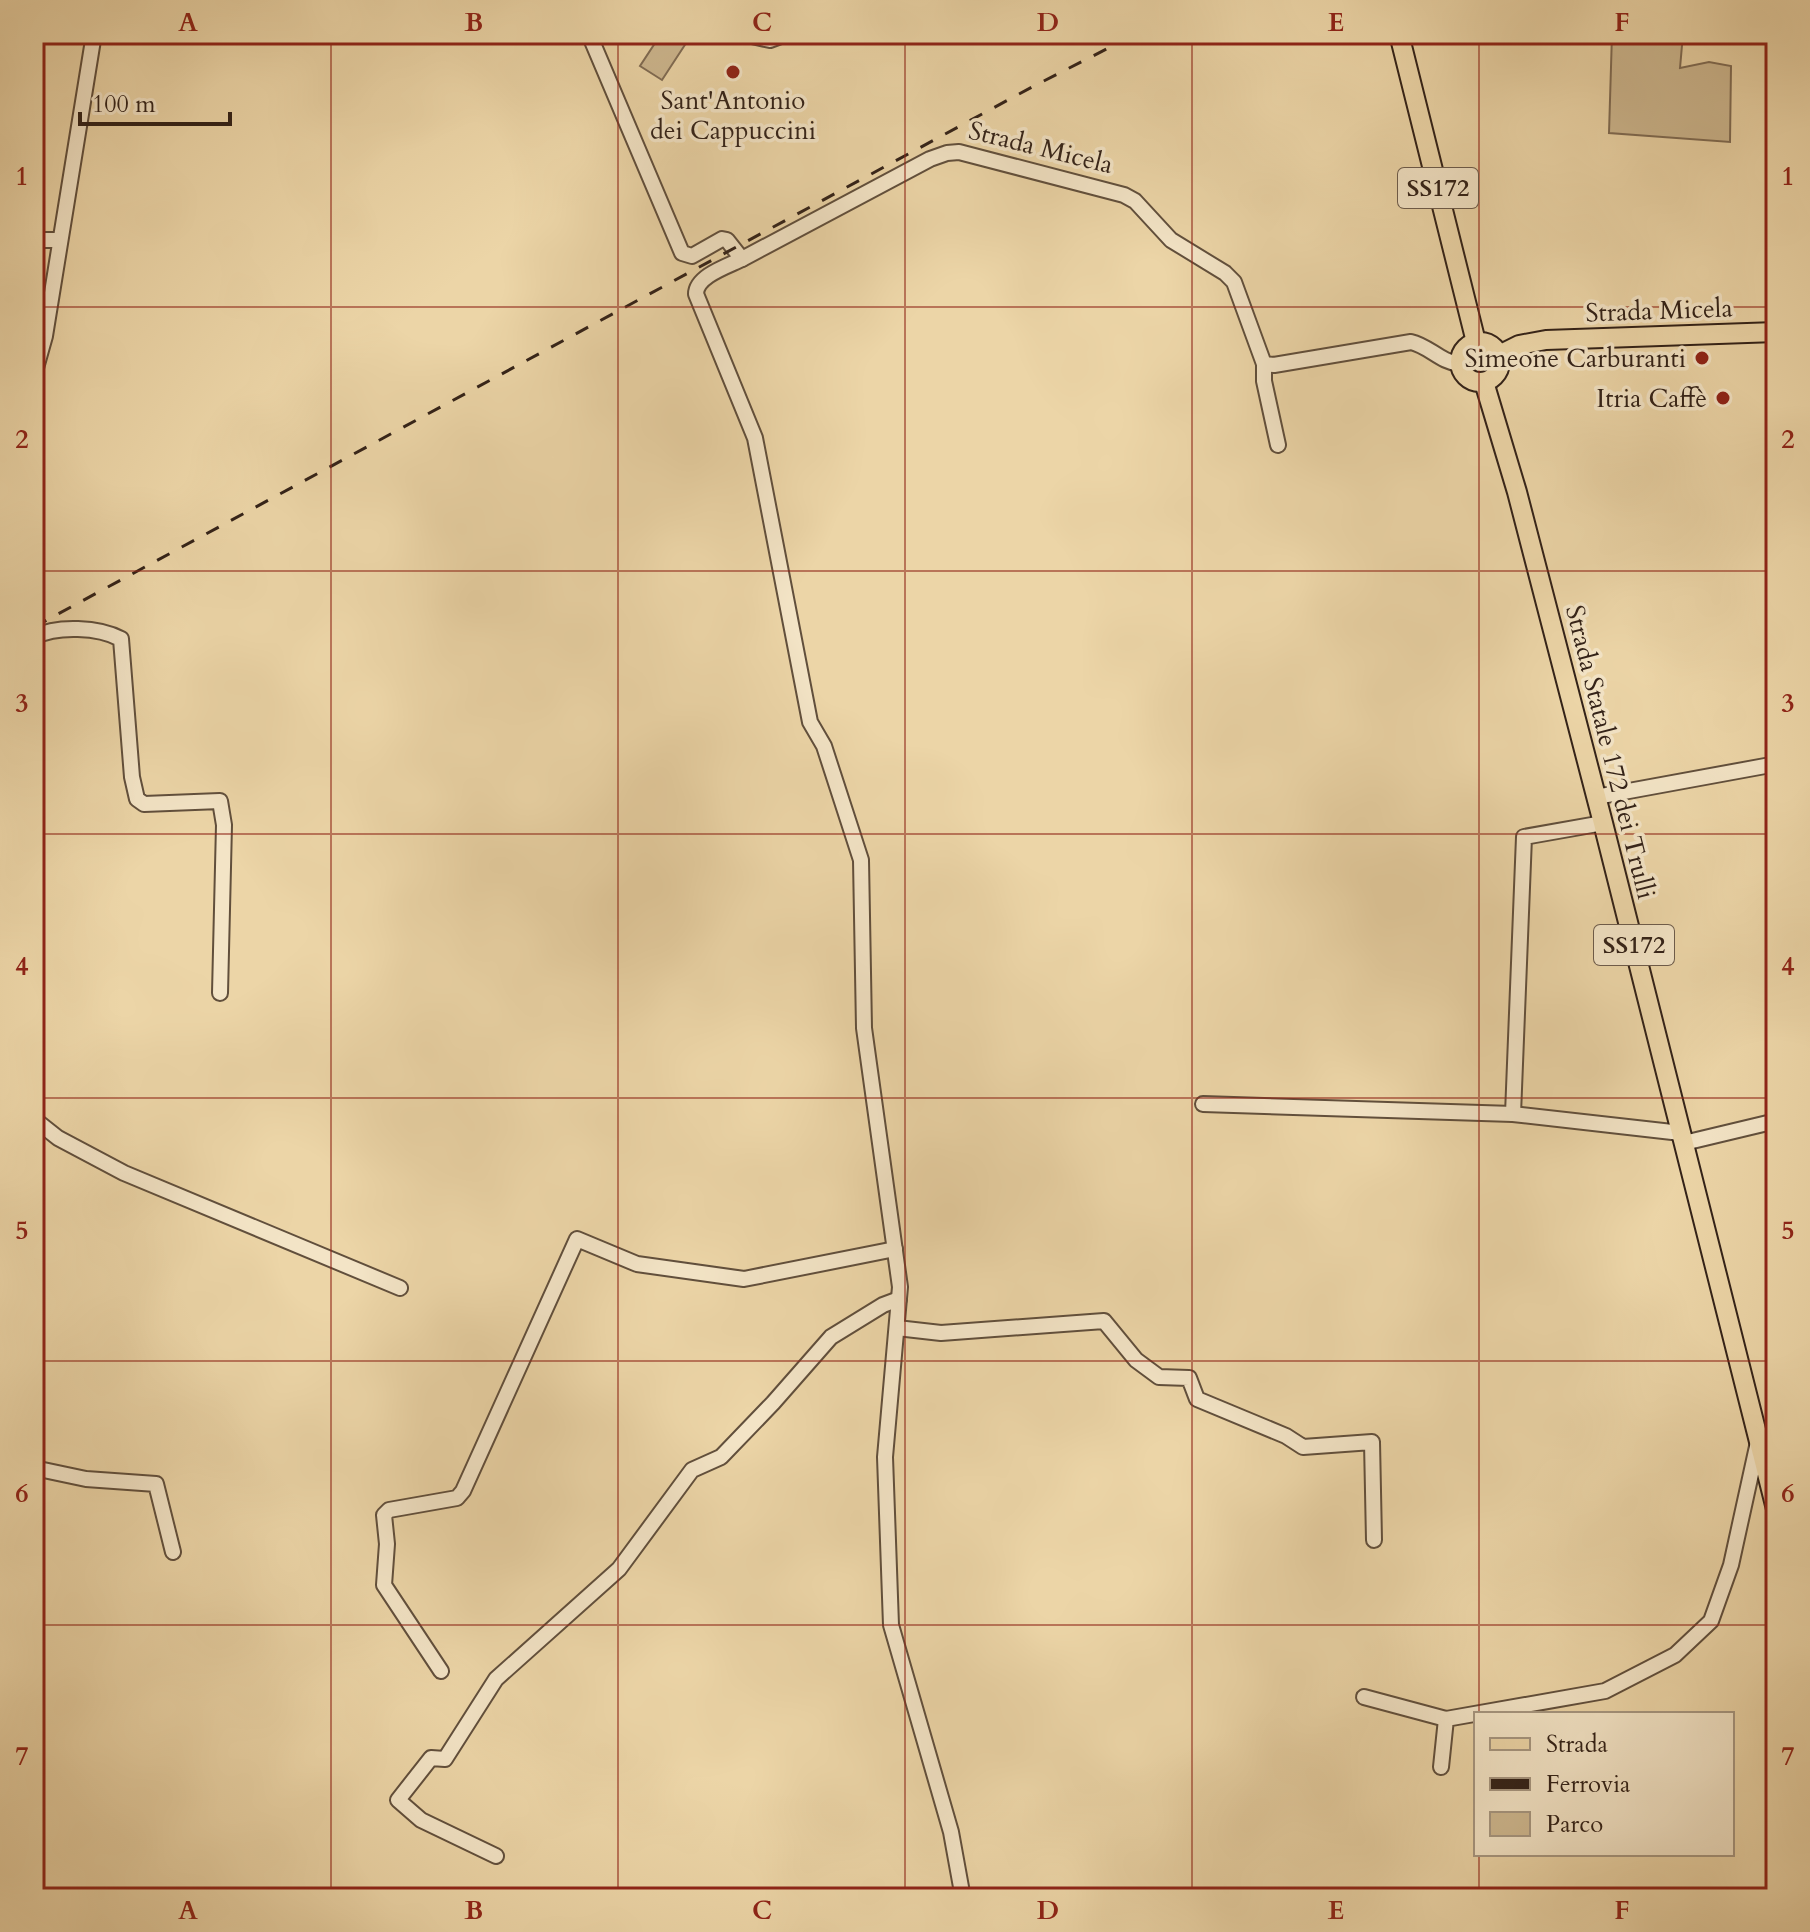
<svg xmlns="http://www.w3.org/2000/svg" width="1810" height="1932" font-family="Cardo,serif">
  <rect width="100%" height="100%" fill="#ecd5a7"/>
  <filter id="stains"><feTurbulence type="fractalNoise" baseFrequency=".0025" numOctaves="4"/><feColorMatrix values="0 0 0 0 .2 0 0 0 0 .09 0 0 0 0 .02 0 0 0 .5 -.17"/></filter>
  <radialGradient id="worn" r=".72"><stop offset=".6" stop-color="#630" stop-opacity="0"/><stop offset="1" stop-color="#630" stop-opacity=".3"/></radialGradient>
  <g fill="#cdb78f" stroke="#806c54" stroke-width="2">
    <path d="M661,34H692L662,80L640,66Z"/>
    <path d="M1612,34H1683L1680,68L1709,62L1731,66L1730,142L1609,133Z"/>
  </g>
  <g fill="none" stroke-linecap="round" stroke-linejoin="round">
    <defs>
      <g id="minor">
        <path d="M589,34L682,253L692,256L722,239L727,240L742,259C728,266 696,276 696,294L755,438L810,722L824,746L861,860L864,1028L900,1287L885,1457L891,1625L951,1832L963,1898"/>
        <path d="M743,34L770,40L786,34"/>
        <path d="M34,240H59"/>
        <path d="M742,259L930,159L947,153L959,152L1124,195L1135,201L1171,240L1225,273L1234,282L1264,364L1274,365L1411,342C1429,346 1440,362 1460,364"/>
        <path d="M1264,364V381L1278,445"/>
        <path d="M34,375L45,336L94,34"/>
        <path d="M34,637C57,625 99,627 121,639L132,777L137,799L144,804L220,801L224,825L220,993"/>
        <path d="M1596,797L1776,764"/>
        <path d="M1203,1104L1513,1114L1681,1133"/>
        <path d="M1513,1114L1524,837L1603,823"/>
        <path d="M34,1119L58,1138L124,1173L400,1288"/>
        <path d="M1684,1143L1776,1121"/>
        <path d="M897,1328L941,1333L1104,1321L1136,1360L1159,1377L1189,1378L1197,1399L1286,1436L1303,1447L1372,1442L1374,1540"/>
        <path d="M34,1468L86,1479L156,1484L173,1552"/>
        <path d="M441,1671L384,1585L387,1544L384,1515L389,1510L457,1498L463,1491L577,1239L637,1264L744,1279L895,1249"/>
        <path d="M1364,1697L1446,1719"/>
        <path d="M1441,1767L1446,1719L1605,1691L1675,1655L1711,1621L1731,1565L1758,1442"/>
        <path d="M496,1856L421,1820L398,1800L431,1758L445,1759L496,1679L619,1569L692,1470L721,1457L773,1403L831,1337L883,1305L899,1299"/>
      </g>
      <g id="major">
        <path d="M1399,34L1476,342"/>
        <circle cx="1480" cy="362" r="20"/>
        <path d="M1499,355L1519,345L1546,340L1776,332"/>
        <path d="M1484,382L1517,492L1603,823L1776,1509"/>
      </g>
    </defs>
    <use href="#minor" stroke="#614f3c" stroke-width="18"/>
    <use href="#major" stroke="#332218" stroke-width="22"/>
    <use href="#minor" stroke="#f3e4c6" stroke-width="14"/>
    <use href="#major" stroke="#ecd5a7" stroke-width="18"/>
    <path stroke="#332218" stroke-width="3" stroke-dasharray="14 14" stroke-linecap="butt" d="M34,627L1032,87L1136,34"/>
  </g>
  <path fill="none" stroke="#8f2418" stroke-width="2" stroke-opacity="0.55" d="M331,34V1898M618,34V1898M905,34V1898M1192,34V1898M1479,34V1714M34,307H1776M34,571H1776M34,834H1776M34,1098H1776M34,1361H1776M34,1625H1776M1479,1854V1898"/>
  <g fill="#8f2418" stroke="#f3e4c6" stroke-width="3">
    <circle cx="733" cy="72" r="8"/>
    <circle cx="1702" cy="358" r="8"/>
    <circle cx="1723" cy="398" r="8"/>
  </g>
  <g text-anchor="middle" stroke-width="7" stroke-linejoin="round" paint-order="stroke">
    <g fill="#f3e4c6" stroke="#6d5c4c" stroke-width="2">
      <rect x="1398" y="168" width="80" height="40" rx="6"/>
      <rect x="1594" y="925" width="80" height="40" rx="6"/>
    </g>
    <g font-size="24" font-weight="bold" fill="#332218">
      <text x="1438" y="196">SS172</text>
      <text x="1634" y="953">SS172</text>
    </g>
    <g font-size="26" fill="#332218" stroke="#f3e4c6" text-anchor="end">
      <text x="733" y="109" text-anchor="middle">Sant'Antonio<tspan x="733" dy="30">dei Cappuccini</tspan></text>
      <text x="1686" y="367">Simeone Carburanti</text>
      <text x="1707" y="407">Itria Caffè</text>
    </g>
    <g font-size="26" fill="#332218" stroke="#f3e4c6">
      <text transform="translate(1041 147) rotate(14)" y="9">Strada Micela</text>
      <text transform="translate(1659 310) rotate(-2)" y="9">Strada Micela</text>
      <text transform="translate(1611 752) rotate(76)" y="9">Strada Statale 172 dei Trulli</text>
    </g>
  </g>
  <rect width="1810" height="1932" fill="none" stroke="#ecd5a7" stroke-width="88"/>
  <rect x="1474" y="1712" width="260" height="144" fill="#f3e4c6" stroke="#a69680" stroke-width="2"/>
  <rect x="1490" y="1738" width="40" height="12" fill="#ecd5a7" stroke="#a69680" stroke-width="2"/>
  <text x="1546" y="1752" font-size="24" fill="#332218">Strada</text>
  <rect x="1490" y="1778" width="40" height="12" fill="#332218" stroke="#a69680" stroke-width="2"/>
  <text x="1546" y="1792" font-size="24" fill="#332218">Ferrovia</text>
  <rect x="1490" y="1812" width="40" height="24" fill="#cdb78f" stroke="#a69680" stroke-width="2"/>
  <text x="1546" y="1832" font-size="24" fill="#332218">Parco</text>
  <path d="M80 112v12h150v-12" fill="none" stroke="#332218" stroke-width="4"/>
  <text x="92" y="112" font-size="24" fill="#332218" stroke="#f3e4c6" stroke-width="6" paint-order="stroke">100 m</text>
  <rect x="44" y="44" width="1722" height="1844" fill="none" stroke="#8f2418" stroke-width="3"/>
  <g font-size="26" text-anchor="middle" font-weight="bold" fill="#8f2418">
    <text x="188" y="31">A</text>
    <text x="474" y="31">B</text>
    <text x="762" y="31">C</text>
    <text x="1048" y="31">D</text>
    <text x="1336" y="31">E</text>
    <text x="1622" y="31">F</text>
    <text x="22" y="185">1</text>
    <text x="1788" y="185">1</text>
    <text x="22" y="448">2</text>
    <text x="1788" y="448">2</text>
    <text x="22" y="712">3</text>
    <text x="1788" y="712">3</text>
    <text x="22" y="975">4</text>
    <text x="1788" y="975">4</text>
    <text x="22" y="1239">5</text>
    <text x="1788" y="1239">5</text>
    <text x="22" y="1502">6</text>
    <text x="1788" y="1502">6</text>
    <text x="22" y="1765">7</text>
    <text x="1788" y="1765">7</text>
    <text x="188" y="1919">A</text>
    <text x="474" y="1919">B</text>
    <text x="762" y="1919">C</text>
    <text x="1048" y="1919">D</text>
    <text x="1336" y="1919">E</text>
    <text x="1622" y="1919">F</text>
  </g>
  <rect width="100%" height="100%" filter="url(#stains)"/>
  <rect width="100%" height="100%" fill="url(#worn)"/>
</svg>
